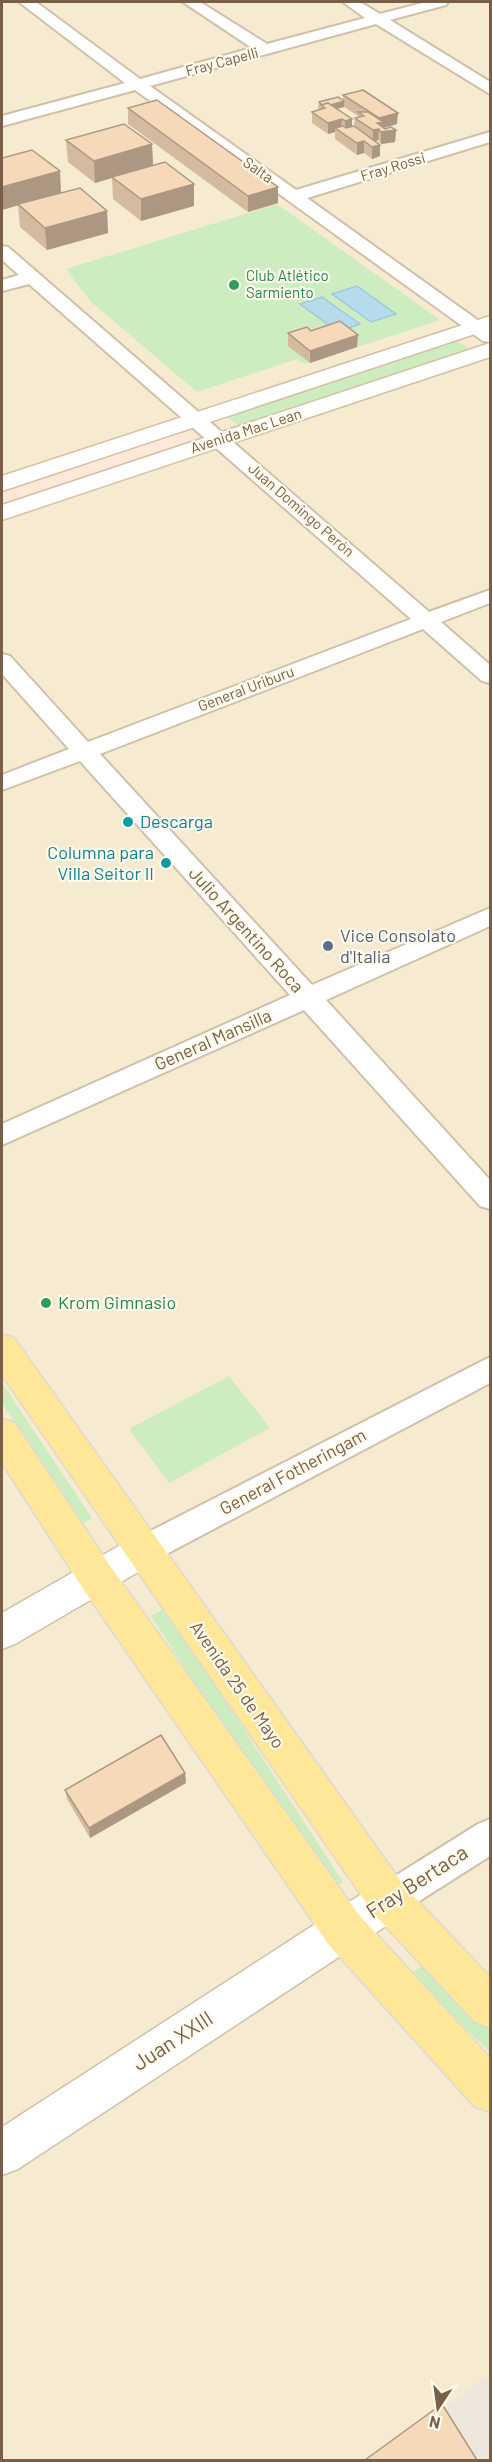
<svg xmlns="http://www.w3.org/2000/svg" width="492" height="2462" font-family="Barlow,sans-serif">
  <rect width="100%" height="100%" fill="#fef7e3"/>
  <rect fill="#f6ead1" x="2" y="2" width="488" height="2458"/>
  <path fill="#ffe8d7" d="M178,430L192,442L2,506V489Z"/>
  <path fill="#ede7de" d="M490,2374V2460H374L439,2412Z"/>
  <g fill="#cdedc0">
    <path d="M277,204L440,320L305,364L297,359L197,392L90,301L66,269Z"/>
    <path d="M455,339L469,349L240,427L227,416Z"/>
    <path d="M229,1376L270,1428L169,1483L129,1429Z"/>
    <path d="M2,1383L92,1518L82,1524L2,1403Z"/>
    <path d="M165,1608L343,1882L329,1891L151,1616Z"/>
    <path d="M423,1964L490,2031V2053L412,1974Z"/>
  </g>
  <g fill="#b6dbea" stroke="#9bcadc" stroke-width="1.5">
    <path d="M357,286L396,314L371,322L332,294Z"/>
    <path d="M322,297L360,324L338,332L300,304Z"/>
  </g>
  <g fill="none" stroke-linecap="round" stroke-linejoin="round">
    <defs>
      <g id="minor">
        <path d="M19,2H36L140,79L252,48L183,2H200L267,44L365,18L343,2H360L380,14L426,2H448L446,5L390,20L490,82V94L376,24L150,86L296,190L490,132V142L307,198L490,329V342L483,341L135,90L2,126V116L125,83Z"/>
        <path d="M2,246L8,247L429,612L490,590V603L441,622L490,665V683L482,681L423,629L100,754L312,985L490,908V926L326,1000L490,1180V1209L480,1206L304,1010L2,1145V1124L290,995L80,761L2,790V775L69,749L2,674V654L10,656L88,742L411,619L29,284L2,291V280L19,275L2,260Z"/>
        <path d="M490,1357V1383L155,1560L144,1564L133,1560L128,1550L133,1540Z"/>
        <path d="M490,1819V1856L402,1912L389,1917L376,1912L371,1900L376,1888L478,1824Z"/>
      </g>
      <g id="tertiary">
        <path d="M144,1534L157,1539L163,1550L157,1561L15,1644L2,1649V1613L131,1539Z"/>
        <path d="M389,1880L404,1886L410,1900L404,1914L18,2169L2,2175V2127L374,1886Z"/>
      </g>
      <g id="secondary">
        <path d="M490,316V329L2,491V476Z"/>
        <path d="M490,343V357L2,520V505Z"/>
      </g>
      <g id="primary">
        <path d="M2,1334L14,1338L404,1886L490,1977V2028L475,2022L374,1914L2,1375Z"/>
        <path d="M2,1419L15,1423L110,1566L359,1915L490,2058V2112L474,2106L329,1945L84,1590L2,1463Z"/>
      </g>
    </defs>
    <use href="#minor" stroke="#d1c0a9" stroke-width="4"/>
    <use href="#tertiary" stroke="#d1c0a9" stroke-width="3"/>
    <use href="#secondary" stroke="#d4c1a5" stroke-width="3"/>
    <use href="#primary" stroke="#dfd9d3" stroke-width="3"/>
    <use href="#minor" fill="#fff" fill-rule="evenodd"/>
    <use href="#tertiary" fill="#fff" fill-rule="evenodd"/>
    <use href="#secondary" fill="#fff" fill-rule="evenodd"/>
    <use href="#primary" fill="#ffe79a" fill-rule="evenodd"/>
  </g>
  <g fill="#d4bb9f" fill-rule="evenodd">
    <path d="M343,95L397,124L384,128L396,130L395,142L381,144L378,140L376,141L380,156L372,159L364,153L357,155L335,139V132L328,134L312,123V112L320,110L318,108L319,102L343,100ZM344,107L358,116V117L355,118L354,126H352V119L337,109Z"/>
    <path d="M128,108L278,187V203L248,212L128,124Z"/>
    <path d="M66,140L152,144L153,166L194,206L141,221L113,199L112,178L95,183L68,162Z"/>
    <path d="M2,158L61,193L107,211L108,233L47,250L20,227L18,205L2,210Z"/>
    <path d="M311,331L357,347L310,363L288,346V333Z"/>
    <path d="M185,1773L186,1783L90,1838L67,1799L65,1790Z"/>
  </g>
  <g fill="#ac9882">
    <path d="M344,101V107L325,112V106Z"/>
    <path d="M398,113L397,124L383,128L396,130L395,142L381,144V132L379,129L378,140L373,142V130L377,123H379V118Z"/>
    <path d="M342,119L341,130L335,128V132L328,134V123Z"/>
    <path d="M352,119V131L345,133V121Z"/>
    <path d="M364,141V153L357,155V143Z"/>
    <path d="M152,144L153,166L95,183L94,161Z"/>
    <path d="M380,145V156L372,159V147Z"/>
    <path d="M60,171L61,193L2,210V187Z"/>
    <path d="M194,184V206L141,221V199Z"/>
    <path d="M278,187V203L248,212V196Z"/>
    <path d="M107,211L108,233L47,250L45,228Z"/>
    <path d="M358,335L357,347L310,363V351Z"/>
    <path d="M185,1773L186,1783L90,1838L89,1828Z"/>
  </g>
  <g fill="#f6d9b9" stroke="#ac9882" stroke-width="1.5">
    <path d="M363,90L398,113L379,118L343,95Z"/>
    <path d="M338,97L344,101L331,105L328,103L322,105L319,102Z"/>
    <path d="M157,100L278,187L248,196L128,108Z"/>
    <path d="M328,103L352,119L345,121L342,119L328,123L312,112L325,108L321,105Z"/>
    <path d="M358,112H368L383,122L377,123L385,129L391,127L396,130L381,132L379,129L373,130L355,118L364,116Z"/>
    <path d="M124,124L152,144L94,161L66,140Z"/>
    <path d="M343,126L346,128L354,126L380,145L372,147L364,141L357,143L335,128Z"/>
    <path d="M32,150L60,171L2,187V158Z"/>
    <path d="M165,162L194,184L141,199L112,177Z"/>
    <path d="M80,188L107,211L45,228L18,204Z"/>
    <path d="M340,321L358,335L310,351L288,333L307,327L311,331Z"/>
    <path d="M161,1735L185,1773L89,1828L65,1790Z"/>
    <path d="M442,2404L477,2460H365Z"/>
  </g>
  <g fill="#2e9e5b" stroke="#fffaec" stroke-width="2">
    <circle cx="234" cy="285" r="6"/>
    <circle cx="46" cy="1303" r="6"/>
  </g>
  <g fill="#0f9aa8" stroke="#fffaec" stroke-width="2">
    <circle cx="128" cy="822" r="6"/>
    <circle cx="166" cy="863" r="6"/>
  </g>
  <circle fill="#5c6f8a" stroke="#fffaec" stroke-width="2" cx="328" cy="946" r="6"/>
  <g text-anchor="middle" stroke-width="4.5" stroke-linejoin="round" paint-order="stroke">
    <g font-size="15" fill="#795f47" stroke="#fffaec">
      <text transform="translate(222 62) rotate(-15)" y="5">Fray Capelli</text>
      <text transform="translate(393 167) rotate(-17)" y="5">Fray Rossi</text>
      <text transform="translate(258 170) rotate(35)" y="5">Salta</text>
      <text transform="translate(246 431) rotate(-18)" y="5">Avenida Mac Lean</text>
      <text transform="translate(301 510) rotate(41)" y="5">Juan Domingo Perón</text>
      <text transform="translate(246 689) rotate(-21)" y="5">General Uriburu</text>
    </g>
    <g font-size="15" fill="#27864d" stroke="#fffaec" text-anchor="start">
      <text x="246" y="281">Club Atlético<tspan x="246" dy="17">Sarmiento</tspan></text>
    </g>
    <g font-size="18" fill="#0d838f" stroke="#fffaec" text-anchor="start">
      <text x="140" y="828">Descarga</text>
      <text x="154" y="859" text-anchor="end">Columna para<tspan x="154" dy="21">Villa Seitor II</tspan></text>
    </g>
    <g font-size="18" fill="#795f47" stroke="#fffaec">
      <text transform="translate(246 930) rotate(48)" y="6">Julio Argentino Roca</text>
      <text transform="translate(213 1040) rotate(-24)" y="6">General Mansilla</text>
      <text transform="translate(293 1472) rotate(-28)" y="6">General Fotheringam</text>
      <text transform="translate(237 1685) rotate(55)" y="6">Avenida 25 de Mayo</text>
    </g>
    <g font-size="18" fill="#4e5e75" stroke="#fffaec" text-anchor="start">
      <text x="340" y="942">Vice Consolato<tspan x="340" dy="21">d'Italia</tspan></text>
    </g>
    <g font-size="18" fill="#27864d" stroke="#fffaec" text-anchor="start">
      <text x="58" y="1309">Krom Gimnasio</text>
    </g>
    <g font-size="21" fill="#795f47" stroke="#fffaec">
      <text transform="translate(417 1882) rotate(-33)" y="7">Fray Bertaca</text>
      <text transform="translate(173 2041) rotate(-33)" y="7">Juan XXIII</text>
    </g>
  </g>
  <rect width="492" height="2462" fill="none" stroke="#795f47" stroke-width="6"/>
  <g transform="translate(438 2408) rotate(193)" stroke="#fffaec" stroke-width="4.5" paint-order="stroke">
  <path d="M0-4.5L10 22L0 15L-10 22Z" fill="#795f47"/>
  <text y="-9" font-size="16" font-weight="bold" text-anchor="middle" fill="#795f47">N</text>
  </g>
</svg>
